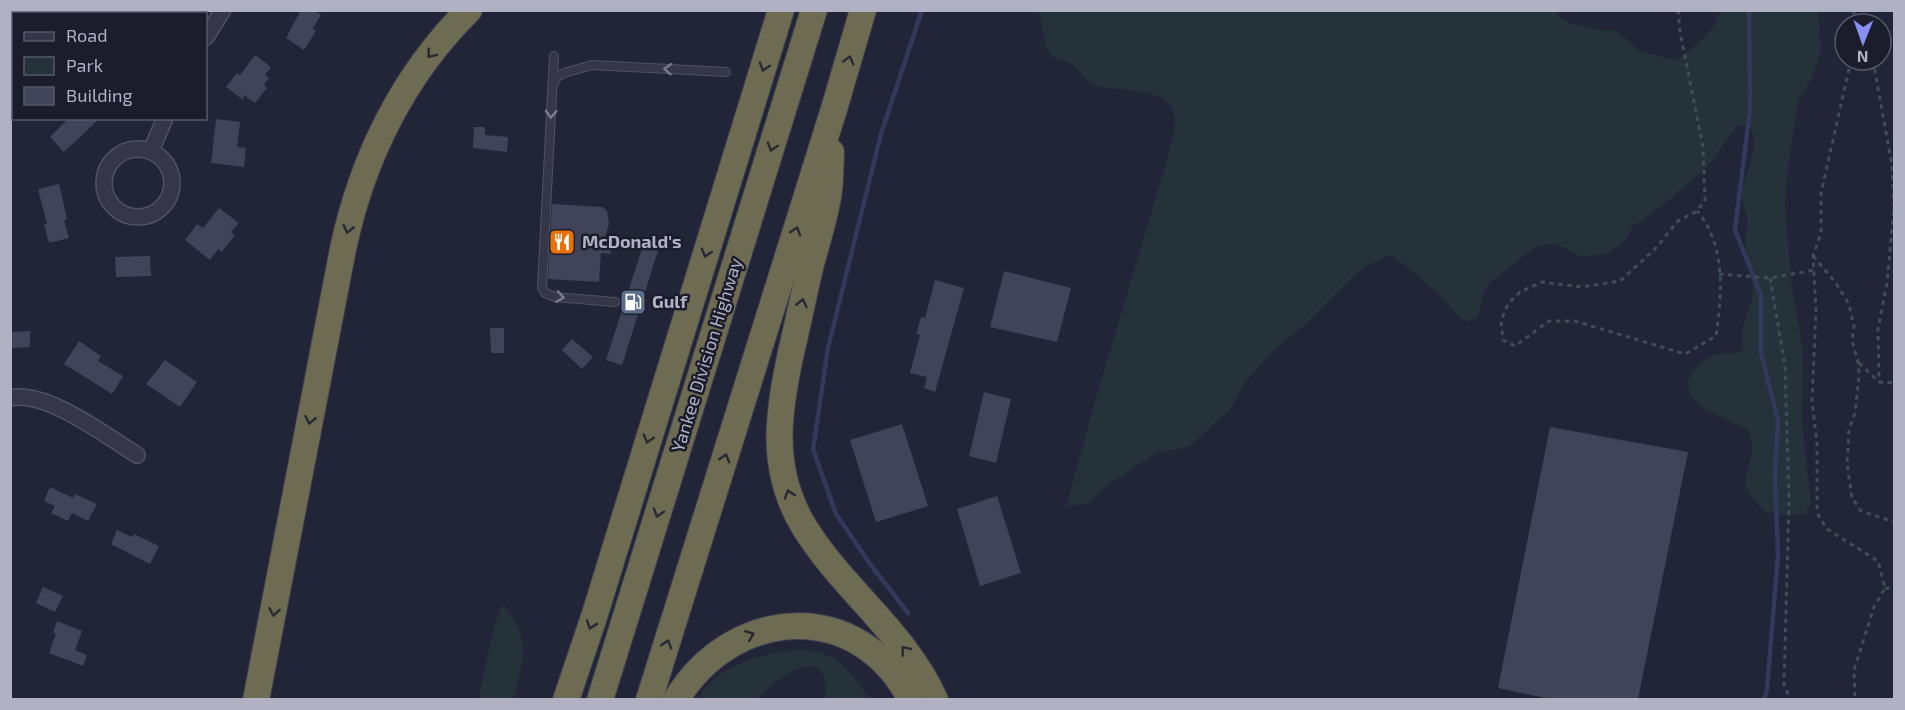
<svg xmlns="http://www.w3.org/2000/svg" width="1905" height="710" font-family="'Exo 2',sans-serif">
  <rect width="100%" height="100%" fill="#222537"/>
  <g fill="#25323a">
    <path d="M1039,11H1556L1559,17L1575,25L1599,30L1615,31L1627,39L1639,51L1673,60L1681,58L1701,40L1714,26L1720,11H1818L1821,52L1810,82L1800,96L1797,107L1787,175L1785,204L1791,281L1803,352L1802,425L1811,503L1805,514L1784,515L1764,511L1753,499L1745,483L1753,447L1748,430L1703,408L1691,396L1687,382C1693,372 1703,358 1715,355C1727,351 1732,358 1743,349C1743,342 1741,334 1743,327C1746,313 1754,301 1753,287C1752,275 1747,263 1746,251C1744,240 1748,229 1747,219C1746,210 1741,200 1742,191C1743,179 1771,120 1737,126L1707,167L1657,210L1633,226L1625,241L1608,253L1591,256H1580L1557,244L1537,246L1490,282L1484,293L1478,316L1473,320L1467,321L1457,315L1442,296L1392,255L1368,265L1358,272L1307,323L1274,350L1246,381L1231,408L1191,445L1180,449L1156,453L1101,490L1089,503L1066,507L1093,408L1169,153C1171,142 1175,132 1175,121C1174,84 1121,93 1098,86C1083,81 1084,72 1073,65C1068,61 1058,59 1052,57L1046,46Z"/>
    <path d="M503,604C533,642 523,657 514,699H478L495,623Z"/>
    <path d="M802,650C835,652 845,664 862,689C865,693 869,696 872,699H824C828,685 825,662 804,667C791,669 765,690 757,699H697C717,665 764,651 802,650Z"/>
  </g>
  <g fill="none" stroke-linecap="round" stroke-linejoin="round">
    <g stroke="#34395c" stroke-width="4.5">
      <path d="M1749,10L1750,109L1735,230L1761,295V353L1778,420L1775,476L1778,555L1767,689L1764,700"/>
      <path d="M908,613L870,564L836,514L813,449L828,348L881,134L922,10"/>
    </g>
  </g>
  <g fill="#414359">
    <path d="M301,10H314L321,15L313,28L316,31L304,50L286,38Z"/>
    <path d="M255,55L271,67L265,75L269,78L264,85L267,88L255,103L244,95L243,100L226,87L237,73L240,75Z"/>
    <path d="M69,118H100L64,152L50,137Z"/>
    <path d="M216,119L240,122L237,147L246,148L244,167L211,163Z"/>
    <path d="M474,127H485V135L508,137L507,152L473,148Z"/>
    <path d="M59,184L67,219L64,220L69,238L49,243L44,224H47L38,189Z"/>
    <path d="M552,204L602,207L607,211L609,224L605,237H612L611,254L601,253L599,282L548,279Z"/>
    <path d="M219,208L239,223L231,232L235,235L222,252L218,249L210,260L185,240L197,224L203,228Z"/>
    <path d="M646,236L661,241L622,365L606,360Z"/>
    <path d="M150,256L151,276L116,277L115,257Z"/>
    <path d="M1004,271L1071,288L1057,342L990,327Z"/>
    <path d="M935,280L964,288L935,392L924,388L927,377L910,373L920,335L916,334L921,317L925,318Z"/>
    <path d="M490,328H504V353H491Z"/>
    <path d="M30,331V347L10,348V332Z"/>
    <path d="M572,339L593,357L582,369L562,350Z"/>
    <path d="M79,341L101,356L98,361L123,376L112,394L64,364Z"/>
    <path d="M165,360L197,382L180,407L146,384Z"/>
    <path d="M984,392L1011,399L996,463L969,456Z"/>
    <path d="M902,424L928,506L876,522L850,440Z"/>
    <path d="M1550,427L1688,452L1638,699H1550L1498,688Z"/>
    <path d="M50,487L73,498L75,494L97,504L88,521L72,513L68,521L51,513L55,506L44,501Z"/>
    <path d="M997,496L1021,573L980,586L957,509Z"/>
    <path d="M117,530L132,537L134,534L159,546L150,564L111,544Z"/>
    <path d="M43,587L63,596L55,612L36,603Z"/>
    <path d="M57,621L82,631L75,650L87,655L83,666L49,653L56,634L53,632Z"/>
  </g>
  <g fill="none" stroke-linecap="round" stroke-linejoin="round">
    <defs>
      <g id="service">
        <path d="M554,56L542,287L545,293L555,297L615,302"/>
        <path d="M554,83L557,77L564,73L592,65L726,72"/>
      </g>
      <g id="minor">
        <path d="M206,37L223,10"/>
        <circle cx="138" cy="183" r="34"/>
        <path d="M151,151L165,118"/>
        <path d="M10,398C47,390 106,436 137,455"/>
      </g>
      <g id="motorway">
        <path d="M831,152C830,167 831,183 828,197C824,220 817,242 811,264C804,292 799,320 792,348C778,411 769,467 803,525C841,588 905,632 935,700"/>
        <path d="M256,700L343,249C362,159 403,75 469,10"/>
        <path d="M566,700L594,617L781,10"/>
        <path d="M600,700L814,10"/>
        <path d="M649,700L834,109L863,10"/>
        <path d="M676,700C732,606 859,597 911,700"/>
      </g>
    </defs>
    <use href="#service" stroke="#505263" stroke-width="10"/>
    <use href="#minor" stroke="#505263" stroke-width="18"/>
    <use href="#motorway" stroke="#3d3f50" stroke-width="28"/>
    <g stroke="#414d56" stroke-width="3" stroke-dasharray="4.5 4.5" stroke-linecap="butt">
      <path d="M1678,10L1680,32L1703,147L1705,200L1697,211L1678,221L1655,249L1620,281L1582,287L1542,282L1520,292L1508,304L1501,321L1503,340L1515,346L1549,321H1575L1685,354L1716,336C1722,295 1726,244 1697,211"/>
      <path d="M1853,10L1856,18L1855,24"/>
      <path d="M1851,60L1821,193V233L1813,256L1816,311L1812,401L1817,443V513L1827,529L1878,561L1885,588L1874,607L1854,670L1855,700"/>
      <path d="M1873,60L1892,166L1894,207L1887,283L1878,329L1879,382"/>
      <path d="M1813,256L1835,282L1849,304L1854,326L1852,340L1858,362L1859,375L1855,413L1849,429L1847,464L1852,498L1861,511L1894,522"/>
      <path d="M1719,274L1770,278L1814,270"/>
      <path d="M1770,278L1785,366L1789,500L1784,683L1790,700"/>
      <path d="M1859,363L1879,382L1894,383"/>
      <path d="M1885,588L1894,589"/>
    </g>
    <use href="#service" stroke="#353748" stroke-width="8"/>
    <use href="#minor" stroke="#353748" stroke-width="15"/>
    <use href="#motorway" stroke="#6e6b53" stroke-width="26"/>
  </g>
  <defs><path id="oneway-chevron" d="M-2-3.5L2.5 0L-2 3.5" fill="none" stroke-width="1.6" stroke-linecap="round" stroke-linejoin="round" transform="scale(1.5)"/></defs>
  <g stroke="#272933">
    <use href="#oneway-chevron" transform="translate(431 54) rotate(128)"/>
    <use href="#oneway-chevron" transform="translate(849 60) rotate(-74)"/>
    <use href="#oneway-chevron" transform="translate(764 67) rotate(107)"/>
    <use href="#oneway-chevron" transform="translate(772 147) rotate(107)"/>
    <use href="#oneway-chevron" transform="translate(348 229) rotate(103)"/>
    <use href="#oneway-chevron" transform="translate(796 231) rotate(-73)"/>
    <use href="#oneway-chevron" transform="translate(706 253) rotate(107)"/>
    <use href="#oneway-chevron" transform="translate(802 303) rotate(-77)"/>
    <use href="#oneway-chevron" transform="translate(310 420) rotate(101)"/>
    <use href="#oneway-chevron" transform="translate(648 439) rotate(107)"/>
    <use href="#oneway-chevron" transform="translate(725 458) rotate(-73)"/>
    <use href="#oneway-chevron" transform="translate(789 494) rotate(-109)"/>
    <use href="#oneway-chevron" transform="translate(658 513) rotate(107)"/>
    <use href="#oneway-chevron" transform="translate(274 612) rotate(100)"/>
    <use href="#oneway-chevron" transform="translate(591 625) rotate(109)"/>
    <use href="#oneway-chevron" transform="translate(750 635) rotate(-22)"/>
    <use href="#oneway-chevron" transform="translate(667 644) rotate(-73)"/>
    <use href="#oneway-chevron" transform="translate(905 650) rotate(-129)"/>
  </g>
  <g stroke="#797b8c">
    <use href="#oneway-chevron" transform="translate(668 69) rotate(-176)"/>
    <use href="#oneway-chevron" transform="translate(551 114) rotate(93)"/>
    <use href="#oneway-chevron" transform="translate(560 297) rotate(9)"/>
  </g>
  <defs>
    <symbol id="restaurant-square" viewBox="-11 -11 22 22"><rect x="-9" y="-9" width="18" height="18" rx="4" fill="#e8710a" stroke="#1b1d2d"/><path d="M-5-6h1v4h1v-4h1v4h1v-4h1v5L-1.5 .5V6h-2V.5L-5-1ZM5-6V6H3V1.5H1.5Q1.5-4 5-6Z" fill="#fff"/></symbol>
    <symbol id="fuel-square" viewBox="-11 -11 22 22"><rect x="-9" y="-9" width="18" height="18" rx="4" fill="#5c6f8a" stroke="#1b1d2d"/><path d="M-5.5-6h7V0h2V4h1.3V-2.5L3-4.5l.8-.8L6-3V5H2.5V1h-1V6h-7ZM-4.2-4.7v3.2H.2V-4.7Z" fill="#fff"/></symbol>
  </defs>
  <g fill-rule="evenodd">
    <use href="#restaurant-square" x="547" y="227" width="30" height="30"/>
    <use href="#fuel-square" x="618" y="287" width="30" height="30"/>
  </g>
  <g text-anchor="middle" stroke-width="5" stroke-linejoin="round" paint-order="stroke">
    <g font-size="18" font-weight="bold" fill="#b0b2c4" stroke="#1b1d2d" text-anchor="start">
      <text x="582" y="248">McDonald's</text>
      <text x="652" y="308">Gulf</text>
    </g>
    <g font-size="18" fill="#b0b2c4" stroke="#1b1d2d">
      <text transform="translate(707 355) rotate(-73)" y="6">Yankee Division Highway</text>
    </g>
  </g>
  <rect width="1905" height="710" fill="none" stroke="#b0b2c4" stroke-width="24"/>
  <rect x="12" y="12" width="195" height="108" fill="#1b1d2d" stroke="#575969" stroke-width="1.5"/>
  <rect x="24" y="32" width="30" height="9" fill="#353748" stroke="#575969" stroke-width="1.5"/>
  <text x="66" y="42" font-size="18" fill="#b0b2c4">Road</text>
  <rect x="24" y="57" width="30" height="18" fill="#25323a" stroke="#575969" stroke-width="1.5"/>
  <text x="66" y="72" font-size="18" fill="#b0b2c4">Park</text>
  <rect x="24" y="87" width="30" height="18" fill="#414359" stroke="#575969" stroke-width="1.5"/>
  <text x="66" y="102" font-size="18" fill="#b0b2c4">Building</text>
  <g transform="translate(1863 42) rotate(181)"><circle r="28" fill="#1b1d2d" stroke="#575969" stroke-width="1.5"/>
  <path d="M0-4.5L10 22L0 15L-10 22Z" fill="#8790f2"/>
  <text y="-9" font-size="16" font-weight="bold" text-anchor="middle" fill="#b0b2c4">N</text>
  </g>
</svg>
